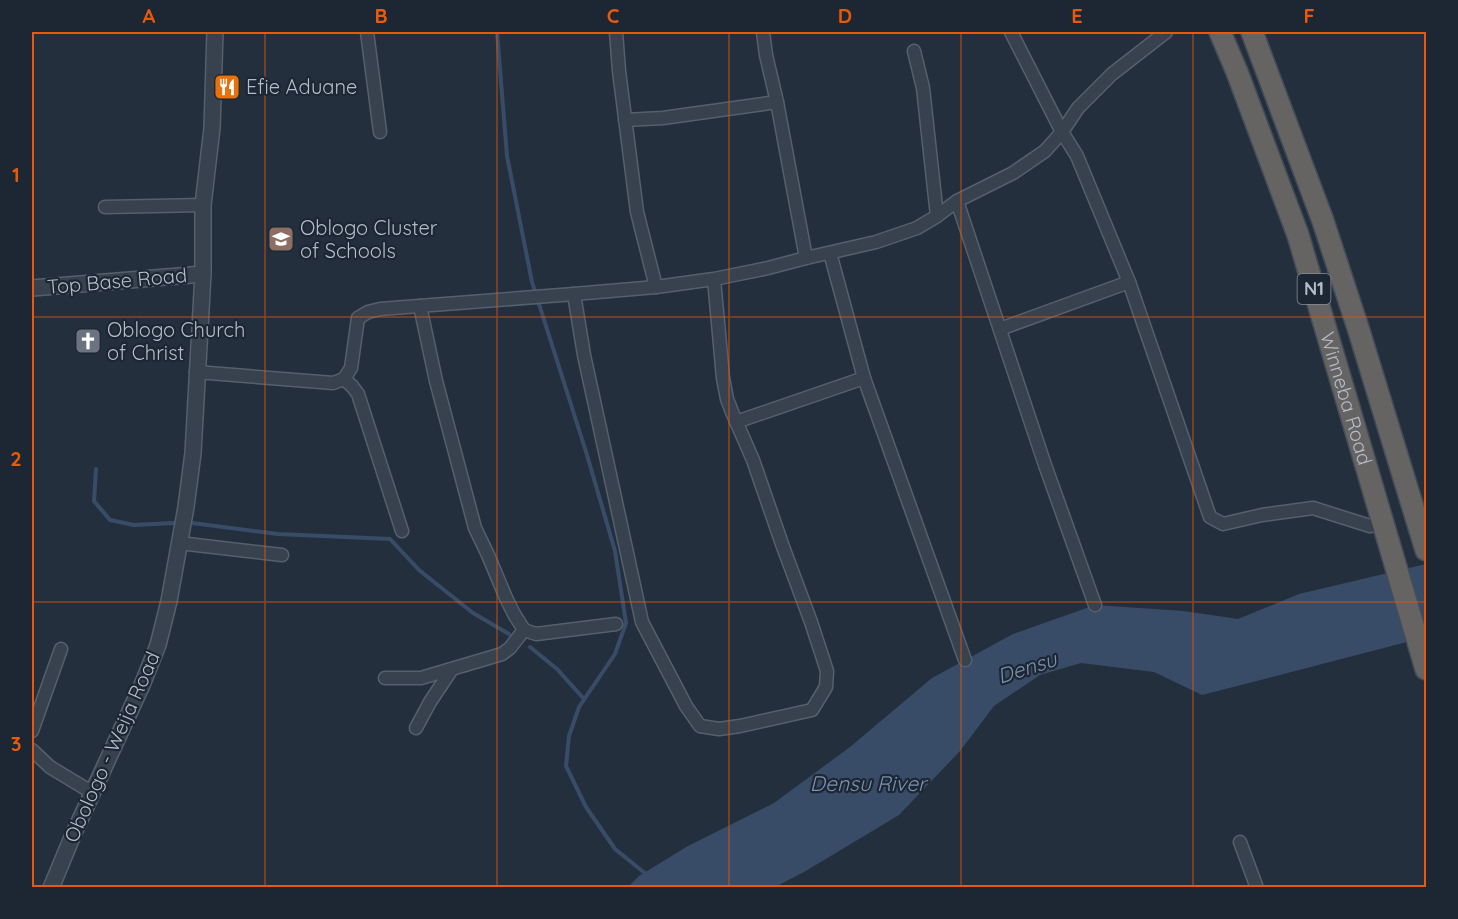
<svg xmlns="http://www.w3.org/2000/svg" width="1458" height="919" font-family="Quicksand,sans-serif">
  <rect width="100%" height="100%" fill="#242f3e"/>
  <path fill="#394c67" d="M1426,564V637L1202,695L1154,672L1081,663L1040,675L994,706L960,751L899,815L804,872L775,887L627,888L639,876L688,846L774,803L850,747L932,678L1013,634L1095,605L1183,611L1238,619L1299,594Z"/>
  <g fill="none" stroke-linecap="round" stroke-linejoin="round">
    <g stroke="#394c67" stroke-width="4">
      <path d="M497,32L507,156L532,282L587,455L615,551L626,623L615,654L579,707L569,736L566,766L586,807L615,849L646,874"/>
      <path d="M96,469L94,501L110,520L134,525L173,523"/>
      <path d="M192,523L278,534L390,539L419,570L473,613L509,634"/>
      <path d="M530,647L557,669L584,699"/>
    </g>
    <defs>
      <g id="minor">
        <path d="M367,32L380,132"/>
        <path d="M616,32L619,71L637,212L656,287"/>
        <path d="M763,32L766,55L777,102L806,258"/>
        <path d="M1011,32L1062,132L1077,156L1129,282L1210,517L1223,524L1262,515L1313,508L1370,526"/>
        <path d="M914,51L923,88L937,216"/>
        <path d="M625,120L663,118L777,102"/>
        <path d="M957,201L1045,465L1095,605"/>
        <path d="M105,207L203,205"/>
        <path d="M830,253L864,378L965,660"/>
        <path d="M714,279L723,378L727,399L732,412L753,460L782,544L811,622L827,671L826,687L812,710L740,726L719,729L700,726L686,706L642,622L584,355L574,294L656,287L714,279L768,268L806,258L876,242L917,228L937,216L957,201L1013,173L1045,151L1062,132L1078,108L1112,74L1166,32"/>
        <path d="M420,306L436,381L475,528L488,555L506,598L514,614L524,630L536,634L616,624"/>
        <path d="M1000,329L1129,282"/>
        <path d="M196,372L333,383L344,379L351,368L358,318L368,312L380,309L574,294"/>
        <path d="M344,379L352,386L358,394L402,531"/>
        <path d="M736,422L864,378"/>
        <path d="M179,543L282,555"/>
        <path d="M385,678H421L502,654L510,648L524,630"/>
        <path d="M416,728L430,702L452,669"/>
        <path d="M32,731L61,649"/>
        <path d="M32,750L50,767L93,793"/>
        <path d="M1240,842L1257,888"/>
      </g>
      <g id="tertiary">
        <path d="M32,288L203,274"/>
        <path d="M51,888L73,835L142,685L158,645L169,601L186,507L193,453L203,274V205L212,128L215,32"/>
      </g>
      <g id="trunk">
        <path id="s1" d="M1220,32L1237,72L1298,235L1426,669"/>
        <path d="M1252,32L1323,221L1359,331L1426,550"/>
      </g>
    </defs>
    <use href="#minor" stroke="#565f6c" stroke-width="15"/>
    <use href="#tertiary" stroke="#565f6c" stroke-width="18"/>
    <use href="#trunk" stroke="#434c59" stroke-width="24"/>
    <use href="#minor" stroke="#38414e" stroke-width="12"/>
    <use href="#tertiary" stroke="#38414e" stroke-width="15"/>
    <use href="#trunk" stroke="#656462" stroke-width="21"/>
  </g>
  <path fill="none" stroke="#e8590c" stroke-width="1.5" stroke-opacity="0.55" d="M265,32V888M497,32V888M729,32V888M961,32V888M1193,32V888M32,317H1426M32,602H1426"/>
  <defs>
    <symbol id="restaurant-square" viewBox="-11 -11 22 22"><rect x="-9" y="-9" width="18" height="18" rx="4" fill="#e8710a" stroke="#1d2633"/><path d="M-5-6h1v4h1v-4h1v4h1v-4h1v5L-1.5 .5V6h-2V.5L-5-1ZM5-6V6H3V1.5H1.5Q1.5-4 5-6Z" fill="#fff"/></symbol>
    <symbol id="school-square" viewBox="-11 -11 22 22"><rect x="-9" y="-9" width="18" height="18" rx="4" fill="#8d6e63" stroke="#1d2633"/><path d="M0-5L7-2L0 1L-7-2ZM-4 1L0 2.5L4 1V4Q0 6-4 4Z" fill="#fff"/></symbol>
    <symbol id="church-square" viewBox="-11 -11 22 22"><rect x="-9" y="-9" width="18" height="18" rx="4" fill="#6b7280" stroke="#1d2633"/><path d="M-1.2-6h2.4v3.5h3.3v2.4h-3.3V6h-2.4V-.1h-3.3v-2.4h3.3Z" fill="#fff"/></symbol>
  </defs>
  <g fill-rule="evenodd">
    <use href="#restaurant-square" x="212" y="72" width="30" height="30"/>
    <use href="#school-square" x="266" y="224" width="30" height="30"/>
    <use href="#church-square" x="73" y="326" width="30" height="30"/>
  </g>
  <g text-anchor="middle" stroke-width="4.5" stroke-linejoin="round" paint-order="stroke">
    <rect fill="#1d2633" stroke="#878f9c" stroke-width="1.5" x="1297.5" y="274" width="33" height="30" rx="4.5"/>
    <g font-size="18" font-weight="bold" fill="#b4bcc9">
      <text x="1314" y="295">N1</text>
    </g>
    <g font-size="20" fill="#b4bcc9" stroke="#1d2633" text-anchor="start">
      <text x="246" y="94">Efie Aduane</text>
      <text x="300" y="235">Oblogo Cluster<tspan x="300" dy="23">of Schools</tspan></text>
      <text x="107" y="337">Oblogo Church<tspan x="107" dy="23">of Christ</tspan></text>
    </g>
    <g font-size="20" fill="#b4bcc9" stroke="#1d2633">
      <text transform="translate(117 281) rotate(-5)" y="7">Top Base Road</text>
      <text dy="7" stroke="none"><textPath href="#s1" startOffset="388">Winneba Road</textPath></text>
      <text transform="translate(112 747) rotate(-66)" y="7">Obologo - Weija Road</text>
    </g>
    <g font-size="21" font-style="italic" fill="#7c92b1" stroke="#1d2633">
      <text transform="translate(1027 668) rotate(-18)" y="7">Densu</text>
      <text x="868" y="791">Densu River</text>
    </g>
  </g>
  <rect width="1458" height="919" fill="none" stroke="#1d2633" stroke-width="66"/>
  <rect x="33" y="33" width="1392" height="853" fill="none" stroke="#e8590c" stroke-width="2"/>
  <g font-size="20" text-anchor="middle" font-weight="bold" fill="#e8590c">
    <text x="149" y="23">A</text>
    <text x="381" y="23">B</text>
    <text x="613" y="23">C</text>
    <text x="845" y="23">D</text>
    <text x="1077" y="23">E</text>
    <text x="1309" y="23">F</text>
    <text x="16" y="182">1</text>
    <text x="16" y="466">2</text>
    <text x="16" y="751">3</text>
  </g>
</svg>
